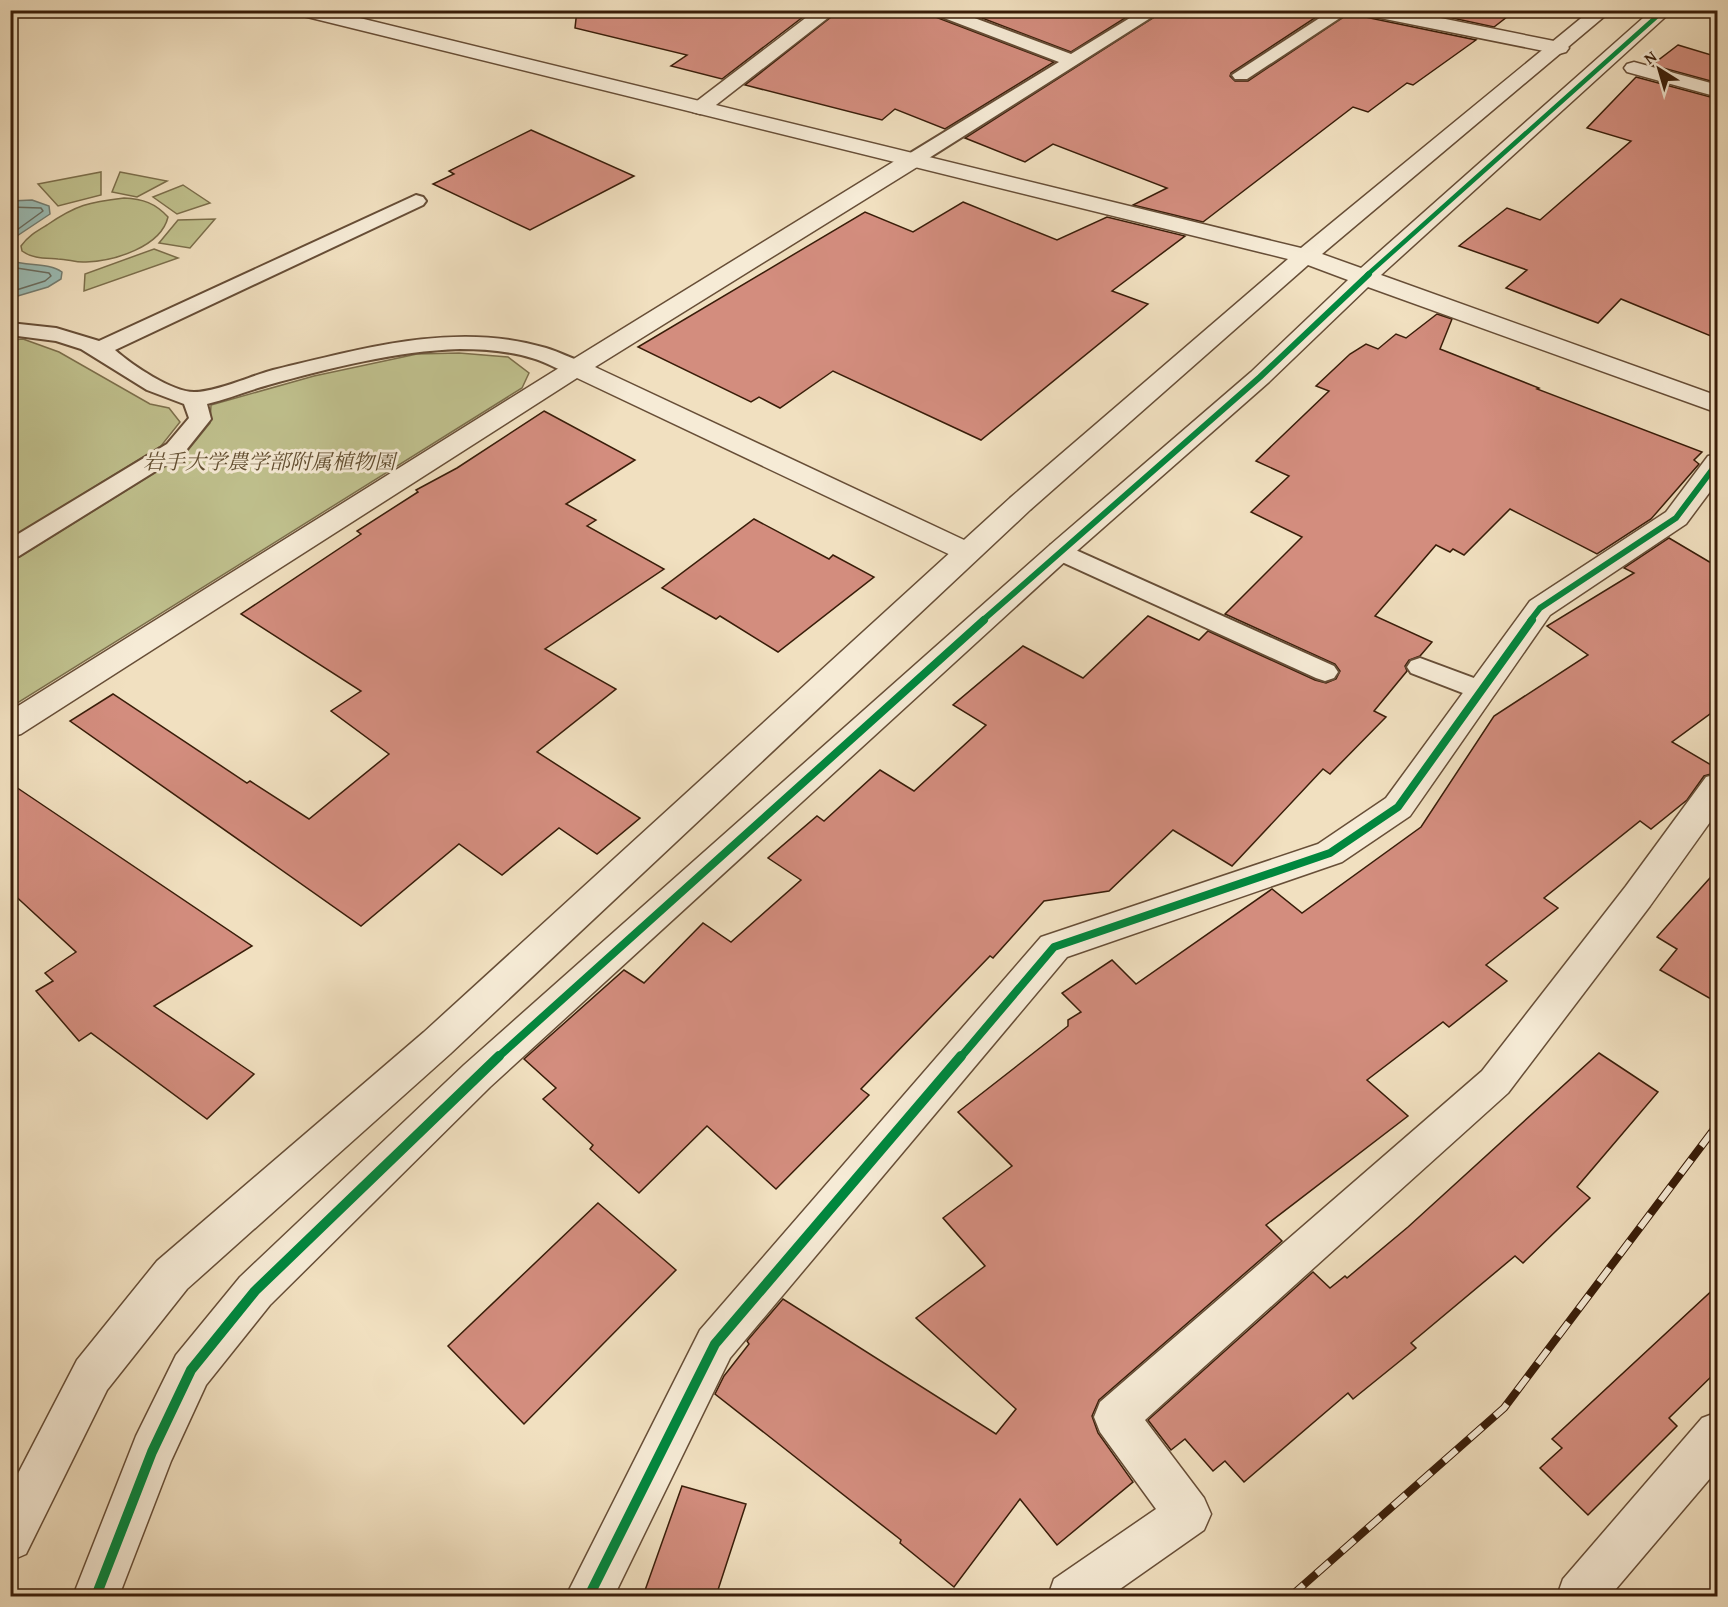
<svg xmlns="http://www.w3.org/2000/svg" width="1728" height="1607" font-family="'Gentium Book Plus','Noto Serif JP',serif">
  <rect width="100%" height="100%" fill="#f1e0c0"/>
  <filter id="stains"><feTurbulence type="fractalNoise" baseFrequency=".00333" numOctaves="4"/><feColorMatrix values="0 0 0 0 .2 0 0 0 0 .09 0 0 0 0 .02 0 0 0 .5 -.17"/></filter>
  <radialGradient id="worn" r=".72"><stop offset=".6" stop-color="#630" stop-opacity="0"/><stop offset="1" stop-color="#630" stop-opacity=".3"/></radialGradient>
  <g fill="#c0c18e" stroke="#7c6f4c" stroke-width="1.5">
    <path d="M101,172V195L58,206L38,184Z"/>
    <path d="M120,172L167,181L137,197L112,192Z"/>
    <path d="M183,185L210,203L177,214L153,197Z"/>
    <path d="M124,198C143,199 155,203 168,217C161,247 114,261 86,262C76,263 68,259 58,259C45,258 33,259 22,251L21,246C28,236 37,231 47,225C76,205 89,202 124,198Z"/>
    <path d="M215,219L190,248L159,243L178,220Z"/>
    <path d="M154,249L178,258L84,291L85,274Z"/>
    <path d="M23,339L59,352L150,404L169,408L180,422L161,446L11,538V340Z"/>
    <path d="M459,353L508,357L529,373L522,388L11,707V562L185,454L210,423L211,405L314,376L417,354Z"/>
  </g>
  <g fill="#9bbdb6" stroke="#747d71" stroke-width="1.5">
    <path d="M32,200L49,206L50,214L17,236L11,244V201Z"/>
    <path d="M10,260C26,267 48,262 62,272L61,279L48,287L11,298Z"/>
  </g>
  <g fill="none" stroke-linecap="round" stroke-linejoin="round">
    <g stroke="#6a6d60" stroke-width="1.5">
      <path d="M10,207L41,208L43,211L10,235"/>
      <path d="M10,267L49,273L51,276L45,281L10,292"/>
    </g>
  </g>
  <g fill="#d38d7e" stroke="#391d09" stroke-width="1.5">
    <path d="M577,10H812L722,79L671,66L687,55L575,28Z"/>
    <path d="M840,10H927L930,15L1054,62L945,129L895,109L882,120L745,85Z"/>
    <path d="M961,10H1138L1071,52Z"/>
    <path d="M1165,10H1327L1231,73L1230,76L1235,81H1248L1354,10H1359L1362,16L1370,18L1476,40L1413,85L1407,83L1368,112L1353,107L1203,222L1133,205L1167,188L1053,144L1025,162L965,138Z"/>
    <path d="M1415,10H1516L1494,27Z"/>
    <path d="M1678,45L1718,57V83L1652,65Z"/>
    <path d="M1636,77L1718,99V339L1621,299L1598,323L1506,288L1527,270L1459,246L1507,208L1540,220L1631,141L1587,128Z"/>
    <path d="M531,130L634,176L530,230L433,184L454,174L449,171Z"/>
    <path d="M963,202L1057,240L1107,217L1185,236L1112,291L1148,304L981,440L833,371L780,408L759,397L751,402L638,347L865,212L913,232Z"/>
    <path d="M1437,314L1452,319L1440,349L1539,388L1537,389L1702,452L1694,460L1699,464L1651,519L1597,554L1510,509L1464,555L1453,549L1450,552L1436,545L1375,616L1432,642L1420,656L1409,660L1405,666L1407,671L1374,711L1386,717L1330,774L1323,769L1232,866L1173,830L1109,891L1044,901L993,958L990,956L861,1089L869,1095L776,1189L707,1126L639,1193L590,1149L593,1145L543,1099L556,1088L524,1059L624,970L644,983L703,923L731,942L801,880L768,858L817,816L824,821L880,770L914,791L986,725L953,705L1023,646L1083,678L1148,616L1199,640L1208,631L1315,680L1326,683L1336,679L1340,671L1335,664L1225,614L1302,537L1251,512L1289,476L1256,461L1329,391L1316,386L1350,354L1366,344L1378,349L1396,334L1406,338Z"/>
    <path d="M544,411L635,460L566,504L596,520L587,526L664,569L545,649L616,689L537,752L640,818L597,854L559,828L502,875L459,844L361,926L70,721L113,694L247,783L250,781L309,819L389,754L331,711L361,691L241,614L361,534L357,531L418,492L416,490L457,468Z"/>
    <path d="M754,519L829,559L833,555L874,577L778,652L720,616L716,619L662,588Z"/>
    <path d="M1669,538L1718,567V708L1672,742L1718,769V772L1704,776L1687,800L1651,829L1640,821L1544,898L1558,908L1486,965L1507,981L1449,1027L1443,1022L1367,1080L1408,1116L1266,1225L1282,1241L1099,1400L1092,1416L1098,1433L1133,1482L1057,1545L1020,1499L954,1587L900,1543L901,1540L715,1394L724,1376L749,1344L747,1341L783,1299L996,1434L1016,1409L916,1318L985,1266L943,1218L1012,1166L958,1112L1068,1026V1020L1081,1012L1062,993L1112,960L1136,984L1272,889L1302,913L1421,827L1494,716L1588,655L1547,626L1634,573L1624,568Z"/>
    <path d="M10,783L252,946L154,1006L254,1074L207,1119L91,1033L79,1041L36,991L53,981L45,973L76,952L10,891Z"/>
    <path d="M1718,869V1003L1660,970L1677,949L1657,937Z"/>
    <path d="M1599,1053L1658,1092L1577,1187L1590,1198L1523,1263L1515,1256L1411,1343L1416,1348L1353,1399L1348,1393L1244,1482L1225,1461L1213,1471L1185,1439L1171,1450L1148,1420L1313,1272L1330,1288L1345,1276L1347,1278L1408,1227Z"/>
    <path d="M598,1203L676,1270L524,1424L448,1346Z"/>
    <path d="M1718,1285V1370L1669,1418L1677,1426L1588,1515L1540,1468L1562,1448L1552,1439Z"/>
    <path d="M682,1486L746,1504L716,1596H643Z"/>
  </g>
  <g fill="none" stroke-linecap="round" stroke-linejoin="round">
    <defs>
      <g id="service">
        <path d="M929,10H953L1071,54L1143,10H1163L921,163H907L905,159L907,155L1059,62L931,13Z"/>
        <path d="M1332,10H1352L1247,79H1235L1232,75Z"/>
        <path d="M416,195L423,197L426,201L423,205L115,350C132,365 172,392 194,392C215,392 251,376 273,370C361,349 456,321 546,348C559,352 571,358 584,363L587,368L584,373C566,377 549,362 532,358C509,351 484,349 460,349C396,351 330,368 268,385C247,391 227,399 207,404L211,419L183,454L19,556L10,558V539L167,444L189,418L184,404L147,390L81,349L56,341L10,335V323L56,328L99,341Z"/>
        <path d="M1060,543L1334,666L1338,672L1334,678L1325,681L1316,678L1051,557L1048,551L1051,545Z"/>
        <path d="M1420,658L1490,684L1494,691L1490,698L1481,700L1411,673L1407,667L1411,661Z"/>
      </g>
      <g id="minor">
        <path d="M816,10H838L707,112L700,114L693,112L690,108L693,104Z"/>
        <path d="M1361,10H1401L1559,42L1566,44L1569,48L1566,52L1559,54L1370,16L1363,14Z"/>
        <path d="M1634,62L1718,85V97L1627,72L1624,68L1627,64Z"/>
        <path d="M914,153L922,154L925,159L922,164L595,367L977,546L981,552L977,558L967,561L957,558L577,378L21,734L10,737V711L567,363L906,154Z"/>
        <path d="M1718,454V481L1686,524L1550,615L1410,816L1342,862L1067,957L730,1358L614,1596H566L700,1330L1041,937L1318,844L1386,798L1530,601L1666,512L1708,456Z"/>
        <path d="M1718,774V811L1650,906L1508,1093L1145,1420L1204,1498L1211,1514L1204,1530L1110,1596H1048L1054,1579L1156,1509L1100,1432L1094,1417L1100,1402L1482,1071L1626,886L1706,777Z"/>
        <path d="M1718,1412V1469L1610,1596H1557L1563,1579L1702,1418Z"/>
      </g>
      <path id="tertiary" d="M293,10H327L1301,248L1591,10H1612L1322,254L1361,268L1652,10H1673L1381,275L1718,396V413L1368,287L1269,382L1070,557L490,1087L270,1305L206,1385L171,1461L119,1596H73L136,1436L176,1355L240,1277L464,1065L1050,545L1251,372L1348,280L1308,265L1030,510L450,1054L187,1289L107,1390L26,1554L10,1561V1489L77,1360L157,1261L424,1032L1010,498L1288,259L295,14Z"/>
    </defs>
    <use href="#service" stroke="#674e37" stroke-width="4"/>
    <use href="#minor" stroke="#674e37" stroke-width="3"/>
    <use href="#tertiary" stroke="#674e37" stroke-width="3"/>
    <use href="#service" fill="#f6ebd6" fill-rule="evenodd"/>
    <use href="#minor" fill="#f6ebd6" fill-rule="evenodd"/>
    <use href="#tertiary" fill="#f6ebd6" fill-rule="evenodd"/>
    <defs>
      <path id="rail" d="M1291,1596L1504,1408L1718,1124"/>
    </defs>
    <use href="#rail" stroke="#391d09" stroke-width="8"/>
    <use href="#rail" stroke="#f6ebd6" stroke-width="6" stroke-dasharray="17" stroke-linecap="butt"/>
    <defs>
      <path id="cycleway-far3" d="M1367,275L1664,10"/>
      <g id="cycleway-far2">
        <path d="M982,621L1260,377L1369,274"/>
        <path d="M1530,621L1540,608L1676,518L1718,462"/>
      </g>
      <g id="cycleway-far1">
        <path d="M497,1058L984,620"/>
        <path d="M960,1058L1054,947L1330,853L1398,807L1532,620"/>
      </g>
      <g id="cycleway">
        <path d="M96,1596L152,1452L191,1370L255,1291L499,1056"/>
        <path d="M589,1596L715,1344L961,1056"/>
      </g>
    </defs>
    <use href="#cycleway-far3" stroke="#f6ebd6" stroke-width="7"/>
    <use href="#cycleway-far2" stroke="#f6ebd6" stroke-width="9"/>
    <use href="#cycleway-far1" stroke="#f6ebd6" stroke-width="11"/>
    <use href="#cycleway" stroke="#f6ebd6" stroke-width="14"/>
    <use href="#cycleway-far3" stroke="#00873e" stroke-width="4.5"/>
    <use href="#cycleway-far2" stroke="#00873e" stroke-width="6"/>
    <use href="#cycleway-far1" stroke="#00873e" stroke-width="8"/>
    <use href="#cycleway" stroke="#00873e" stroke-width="10"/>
  </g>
  <g text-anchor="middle" stroke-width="6" stroke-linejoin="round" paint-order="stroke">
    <g font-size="21" font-style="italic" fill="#624e31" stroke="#f6ebd6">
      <text x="269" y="469">岩手大学農学部附属植物園</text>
    </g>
  </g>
  <rect width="1728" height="1607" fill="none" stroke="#f1e0c0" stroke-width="36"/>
  <rect x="12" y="12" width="1704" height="1583" fill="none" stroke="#391d09" stroke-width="3"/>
  <rect x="18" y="18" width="1692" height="1571" fill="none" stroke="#391d09" stroke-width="1.5"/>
  <g transform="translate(1659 69) rotate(323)" stroke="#f6ebd6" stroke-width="4.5" paint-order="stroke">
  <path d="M0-4.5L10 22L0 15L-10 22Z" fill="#391d09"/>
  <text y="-9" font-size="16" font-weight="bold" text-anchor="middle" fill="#391d09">N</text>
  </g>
  <rect width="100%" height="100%" filter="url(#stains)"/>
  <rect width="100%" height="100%" fill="url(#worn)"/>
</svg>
